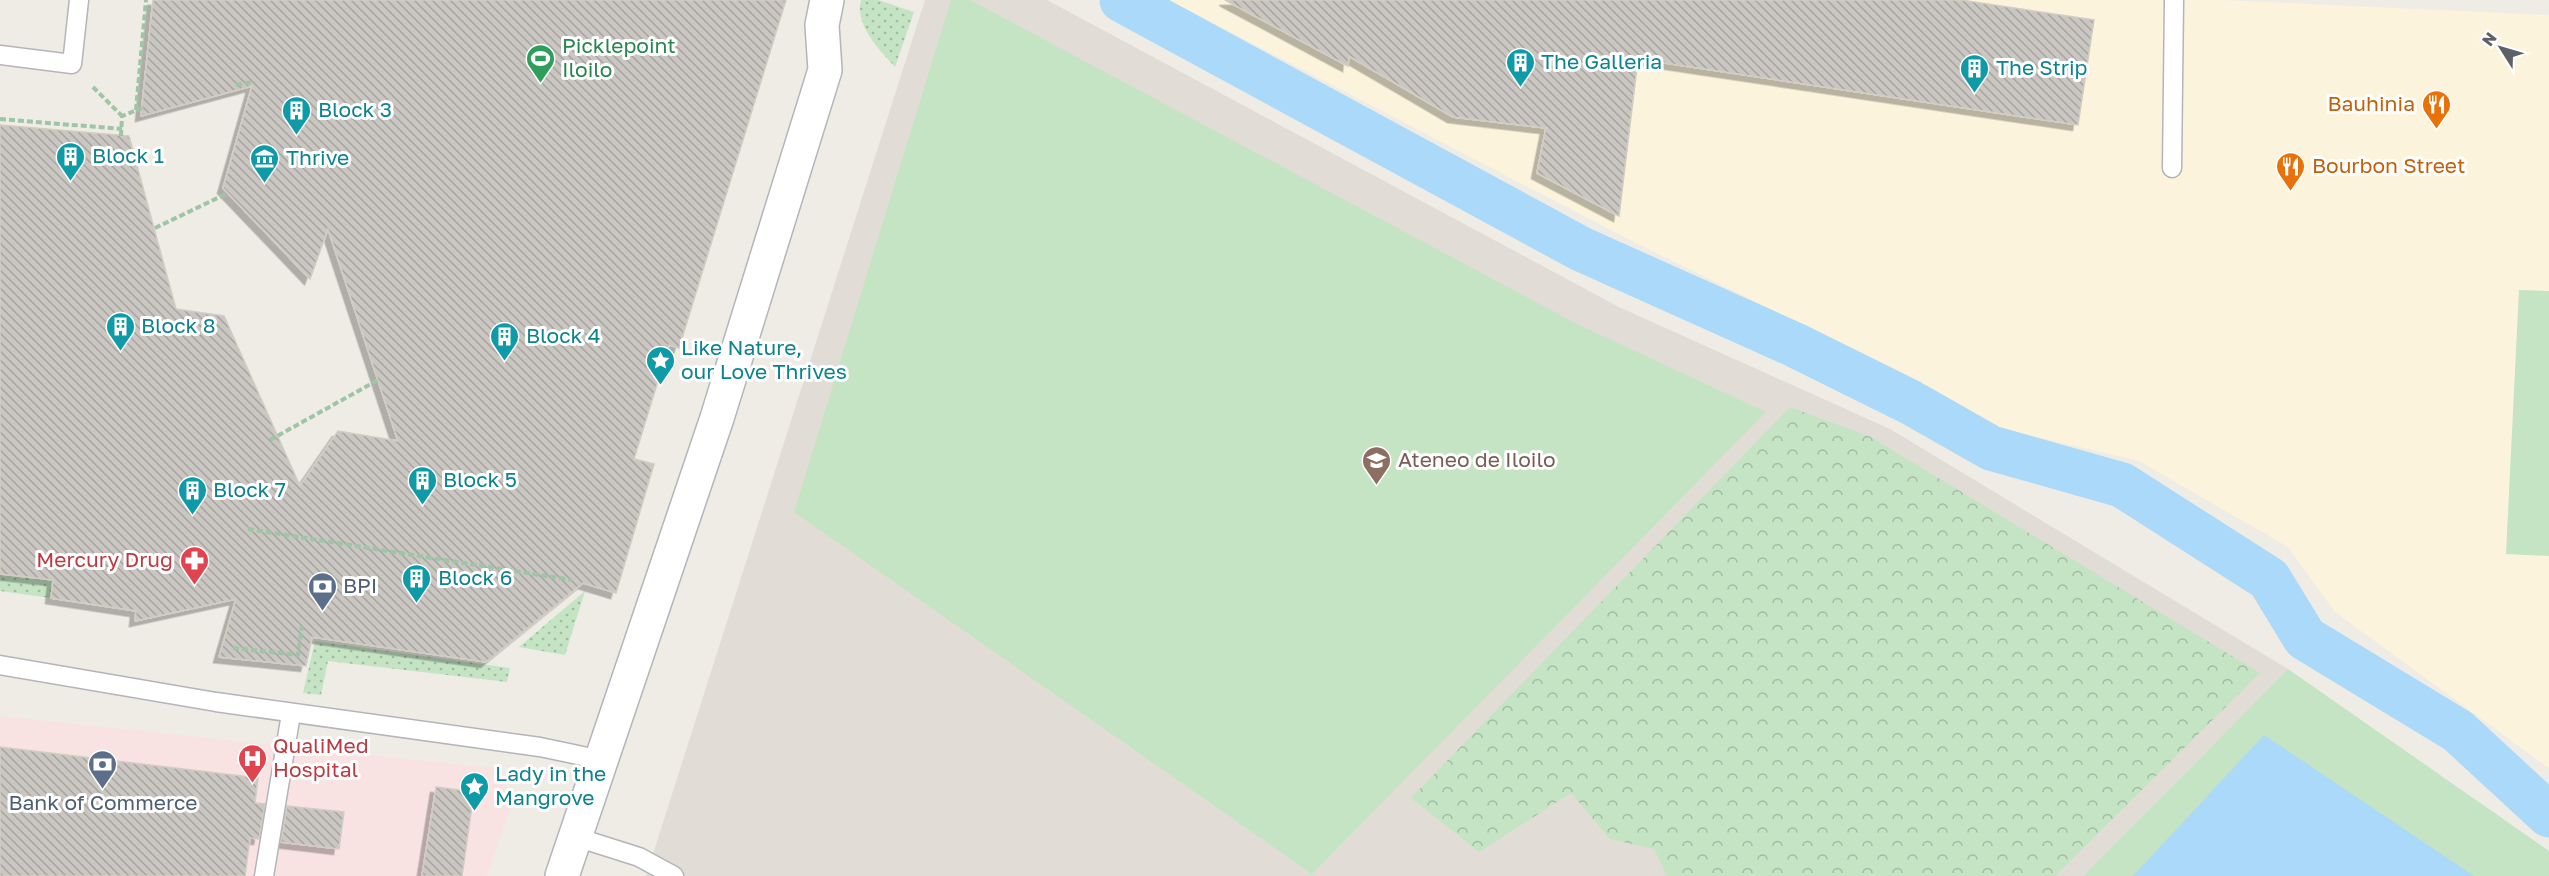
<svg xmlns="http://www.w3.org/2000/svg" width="2549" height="876" font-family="'Golos Text',sans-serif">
  <defs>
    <pattern id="forest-crowns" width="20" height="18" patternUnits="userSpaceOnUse" patternTransform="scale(1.5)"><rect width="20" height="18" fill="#c4e4c3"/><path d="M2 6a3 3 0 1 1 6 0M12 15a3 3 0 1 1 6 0" fill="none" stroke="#a2bca2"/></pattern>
    <pattern id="park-dots" width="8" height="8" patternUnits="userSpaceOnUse" patternTransform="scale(1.5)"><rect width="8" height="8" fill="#c4e4c3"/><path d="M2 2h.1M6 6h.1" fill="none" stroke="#a2bca2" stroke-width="1.8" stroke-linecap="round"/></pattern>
    <pattern id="building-back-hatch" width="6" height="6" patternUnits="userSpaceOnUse" patternTransform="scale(1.5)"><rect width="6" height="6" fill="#cac6c2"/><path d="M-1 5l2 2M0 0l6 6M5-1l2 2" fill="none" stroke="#a7a4a1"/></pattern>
    <filter id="shadow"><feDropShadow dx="-5.5" dy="5.5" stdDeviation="0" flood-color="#0004"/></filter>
  </defs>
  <rect width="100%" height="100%" fill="#eeece5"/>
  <path fill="#fbf3dc" d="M1169,0H2223L2549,15V768L2335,612L2288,547L2139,461L2003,429L1933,389L1628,239Z"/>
  <path fill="#e1ddd6" d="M925,0H1047L1619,307L1890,429L2288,669L2083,876H646Z"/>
  <path fill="#f9e3e2" d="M0,716L493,768L514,798L487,876H0Z"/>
  <g fill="#c4e4c3">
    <path d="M951,0H970L1579,325L1766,412L1312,874L794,512Z"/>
    <path d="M2519,290L2549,291V556L2506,554Z"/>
    <path d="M2288,669L2549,851V876H2083Z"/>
  </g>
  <path fill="url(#forest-crowns)" d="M1790,407L1871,437L2260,673L2055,876H1667L1654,849L1610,839L1571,793L1479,852L1411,798Z"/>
  <g fill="url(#park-dots)">
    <path d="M861,0H878L914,12L895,67C879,49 855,26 861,0Z"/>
    <path d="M55,567L51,598L0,591V574L34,578Z"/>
    <path d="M585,591L565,655L519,647Z"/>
    <path d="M315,641L510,668L507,682L328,661L321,695L303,693Z"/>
  </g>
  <path fill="#aad9f9" d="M2264,735L2474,876H2133Z"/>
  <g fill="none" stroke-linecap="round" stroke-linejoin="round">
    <path stroke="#aad9f9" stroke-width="45" d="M1122,0L1581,249L1795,345L1910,402L1991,448L2122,485L2269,579L2305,638L2458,731L2549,815"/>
  </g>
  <g fill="url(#building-back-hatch)" stroke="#d2cdc3" stroke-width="1.5" filter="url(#shadow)">
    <path d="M153,0H786L679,348L669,345L634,459L654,464L616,593L583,583L486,662L312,637L306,666L219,657L236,599L135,621L136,611L51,598L53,580L0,574V125L129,136L176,309L224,316L300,486L338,431L398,441L328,229L310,279L223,188L252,86L141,116Z"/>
    <path d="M1225,0H1961L2094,20L2078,125L1638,59L1619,216L1537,173L1546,128L1453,117L1349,56L1348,66Z"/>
    <path d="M0,747L258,778L255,803L265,804L259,839L250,838L245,876H0Z"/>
    <path d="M436,787L474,792L462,876H422Z"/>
    <path d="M287,806L344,812L339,849L281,842Z"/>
  </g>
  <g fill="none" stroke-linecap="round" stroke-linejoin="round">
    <defs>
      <g id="lane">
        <path d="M0,55L72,64L79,0"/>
        <path d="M2172,168L2174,0"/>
        <path d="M0,665L216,702L540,747L602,760"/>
        <path d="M576,837L639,857L674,876"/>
        <path d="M264,876L291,714"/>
      </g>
      <path id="street" d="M562,876L717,418L825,70L822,25L827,0"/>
    </defs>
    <use href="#lane" stroke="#b2b5b9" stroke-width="21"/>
    <use href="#street" stroke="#b2b5b9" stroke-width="36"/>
    <g stroke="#9dc5a6" stroke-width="4" stroke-dasharray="6 3" stroke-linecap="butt">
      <path d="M236,85L253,82"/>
      <path d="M93,87L122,116"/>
      <path d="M136,110L146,0"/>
      <path d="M0,119L122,129"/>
      <path d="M121,136L122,116L142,108"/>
      <path d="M155,228L228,193"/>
      <path d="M270,440L378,380"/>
      <path d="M248,529L572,580"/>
      <path d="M233,648L298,655L302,626"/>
    </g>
    <use href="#lane" stroke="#fff" stroke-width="18"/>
    <use href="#street" stroke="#fff" stroke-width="33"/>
  </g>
  <defs>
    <symbol id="stadium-pin" viewBox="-11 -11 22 30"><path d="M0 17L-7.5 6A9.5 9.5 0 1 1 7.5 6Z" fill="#2e9e5b" stroke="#fff"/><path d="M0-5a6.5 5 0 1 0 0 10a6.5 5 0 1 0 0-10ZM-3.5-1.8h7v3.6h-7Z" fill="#fff"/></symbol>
    <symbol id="building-pin" viewBox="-11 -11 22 30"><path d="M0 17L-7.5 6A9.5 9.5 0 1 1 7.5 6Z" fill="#0f9aa8" stroke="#fff"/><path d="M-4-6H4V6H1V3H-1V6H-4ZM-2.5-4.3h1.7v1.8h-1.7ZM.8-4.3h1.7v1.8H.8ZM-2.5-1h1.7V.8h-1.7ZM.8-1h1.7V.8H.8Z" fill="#fff"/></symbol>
    <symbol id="restaurant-pin" viewBox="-11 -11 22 30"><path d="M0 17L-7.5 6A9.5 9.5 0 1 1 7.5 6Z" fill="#e8710a" stroke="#fff"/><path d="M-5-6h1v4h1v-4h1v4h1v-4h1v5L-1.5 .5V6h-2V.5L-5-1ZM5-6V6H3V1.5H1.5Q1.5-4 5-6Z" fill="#fff"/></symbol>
    <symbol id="museum-pin" viewBox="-11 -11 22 30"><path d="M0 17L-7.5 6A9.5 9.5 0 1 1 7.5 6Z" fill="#0f9aa8" stroke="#fff"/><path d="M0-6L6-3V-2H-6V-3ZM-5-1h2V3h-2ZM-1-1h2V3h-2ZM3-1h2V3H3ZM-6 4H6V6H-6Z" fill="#fff"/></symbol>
    <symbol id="sight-pin" viewBox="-11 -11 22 30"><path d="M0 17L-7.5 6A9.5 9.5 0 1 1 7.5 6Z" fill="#0f9aa8" stroke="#fff"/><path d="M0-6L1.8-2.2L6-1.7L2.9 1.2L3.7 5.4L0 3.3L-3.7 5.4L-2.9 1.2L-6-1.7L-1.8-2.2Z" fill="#fff"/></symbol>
    <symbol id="school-pin" viewBox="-11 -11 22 30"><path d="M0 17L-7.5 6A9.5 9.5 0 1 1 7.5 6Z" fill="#8d6e63" stroke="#fff"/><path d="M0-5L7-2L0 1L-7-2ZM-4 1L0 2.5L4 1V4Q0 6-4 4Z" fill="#fff"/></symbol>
    <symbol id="pharmacy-pin" viewBox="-11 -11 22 30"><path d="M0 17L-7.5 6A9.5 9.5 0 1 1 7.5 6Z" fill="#e0444e" stroke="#fff"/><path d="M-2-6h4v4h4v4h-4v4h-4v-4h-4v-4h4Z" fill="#fff"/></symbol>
    <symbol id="bank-pin" viewBox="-11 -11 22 30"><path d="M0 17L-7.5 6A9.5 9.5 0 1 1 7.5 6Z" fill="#5c6f8a" stroke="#fff"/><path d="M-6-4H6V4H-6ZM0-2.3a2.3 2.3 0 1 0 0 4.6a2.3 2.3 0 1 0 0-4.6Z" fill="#fff"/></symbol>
    <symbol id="hospital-pin" viewBox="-11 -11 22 30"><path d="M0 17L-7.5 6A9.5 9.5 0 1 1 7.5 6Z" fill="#e0444e" stroke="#fff"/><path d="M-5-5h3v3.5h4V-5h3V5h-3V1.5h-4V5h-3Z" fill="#fff"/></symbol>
  </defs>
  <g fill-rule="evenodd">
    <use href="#stadium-pin" x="524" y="42" width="33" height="45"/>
    <use href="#building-pin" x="1504" y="46" width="33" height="45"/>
    <use href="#building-pin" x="1958" y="52" width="33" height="45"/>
    <use href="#restaurant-pin" x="2420" y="88" width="33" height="45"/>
    <use href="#building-pin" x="280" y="94" width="33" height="45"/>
    <use href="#building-pin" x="54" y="140" width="33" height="45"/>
    <use href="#museum-pin" x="248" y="142" width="33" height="45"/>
    <use href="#restaurant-pin" x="2274" y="150" width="33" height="45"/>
    <use href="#building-pin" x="104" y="310" width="33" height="45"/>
    <use href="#building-pin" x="488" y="320" width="33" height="45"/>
    <use href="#sight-pin" x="644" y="344" width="33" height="45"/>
    <use href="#school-pin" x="1360" y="444" width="33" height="45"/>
    <use href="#building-pin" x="406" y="464" width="33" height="45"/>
    <use href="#building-pin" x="176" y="474" width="33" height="45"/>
    <use href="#pharmacy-pin" x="178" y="544" width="33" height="45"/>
    <use href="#building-pin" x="400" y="562" width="33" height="45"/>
    <use href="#bank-pin" x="306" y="570" width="33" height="45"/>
    <use href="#hospital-pin" x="236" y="742" width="33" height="45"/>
    <use href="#bank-pin" x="86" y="748" width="33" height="45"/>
    <use href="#sight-pin" x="458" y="770" width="33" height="45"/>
  </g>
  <g text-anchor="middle" stroke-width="6" stroke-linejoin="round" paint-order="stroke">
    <g font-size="21" fill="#27864d" stroke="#fff" text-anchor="start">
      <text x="562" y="53">Picklepoint<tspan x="562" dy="24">Iloilo</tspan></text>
    </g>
    <g font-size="21" fill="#0d838f" stroke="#fff" text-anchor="start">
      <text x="1541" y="69">The Galleria</text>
      <text x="1996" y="75">The Strip</text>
      <text x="318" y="117">Block 3</text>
      <text x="92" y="163">Block 1</text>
      <text x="286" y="165">Thrive</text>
      <text x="141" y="333">Block 8</text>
      <text x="526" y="343">Block 4</text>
      <text x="681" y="355">Like Nature,<tspan x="681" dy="24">our Love Thrives</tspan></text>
      <text x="443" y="487">Block 5</text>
      <text x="213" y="497">Block 7</text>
      <text x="438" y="585">Block 6</text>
      <text x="495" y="781">Lady in the<tspan x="495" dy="24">Mangrove</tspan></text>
    </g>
    <g font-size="21" fill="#c56008" stroke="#fff" text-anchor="end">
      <text x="2415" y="111">Bauhinia</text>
      <text x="2312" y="173" text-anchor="start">Bourbon Street</text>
    </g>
    <g font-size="21" fill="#785e54" stroke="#fff" text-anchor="start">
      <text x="1398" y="467">Ateneo de Iloilo</text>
    </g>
    <g font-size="21" fill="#be3a42" stroke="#fff" text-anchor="end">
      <text x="173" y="567">Mercury Drug</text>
      <text x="273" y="753" text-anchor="start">QualiMed<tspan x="273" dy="24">Hospital</tspan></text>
    </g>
    <g font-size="21" fill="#4e5e75" stroke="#fff" text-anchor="start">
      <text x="343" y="593">BPI</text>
      <text x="103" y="810" text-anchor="middle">Bank of Commerce</text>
    </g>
  </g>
  <g transform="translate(2501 48) rotate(307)" stroke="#ffffff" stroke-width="4.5" paint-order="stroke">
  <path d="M0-4.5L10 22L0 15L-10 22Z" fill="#5d6064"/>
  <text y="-9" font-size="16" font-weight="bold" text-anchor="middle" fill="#5d6064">N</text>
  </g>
</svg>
